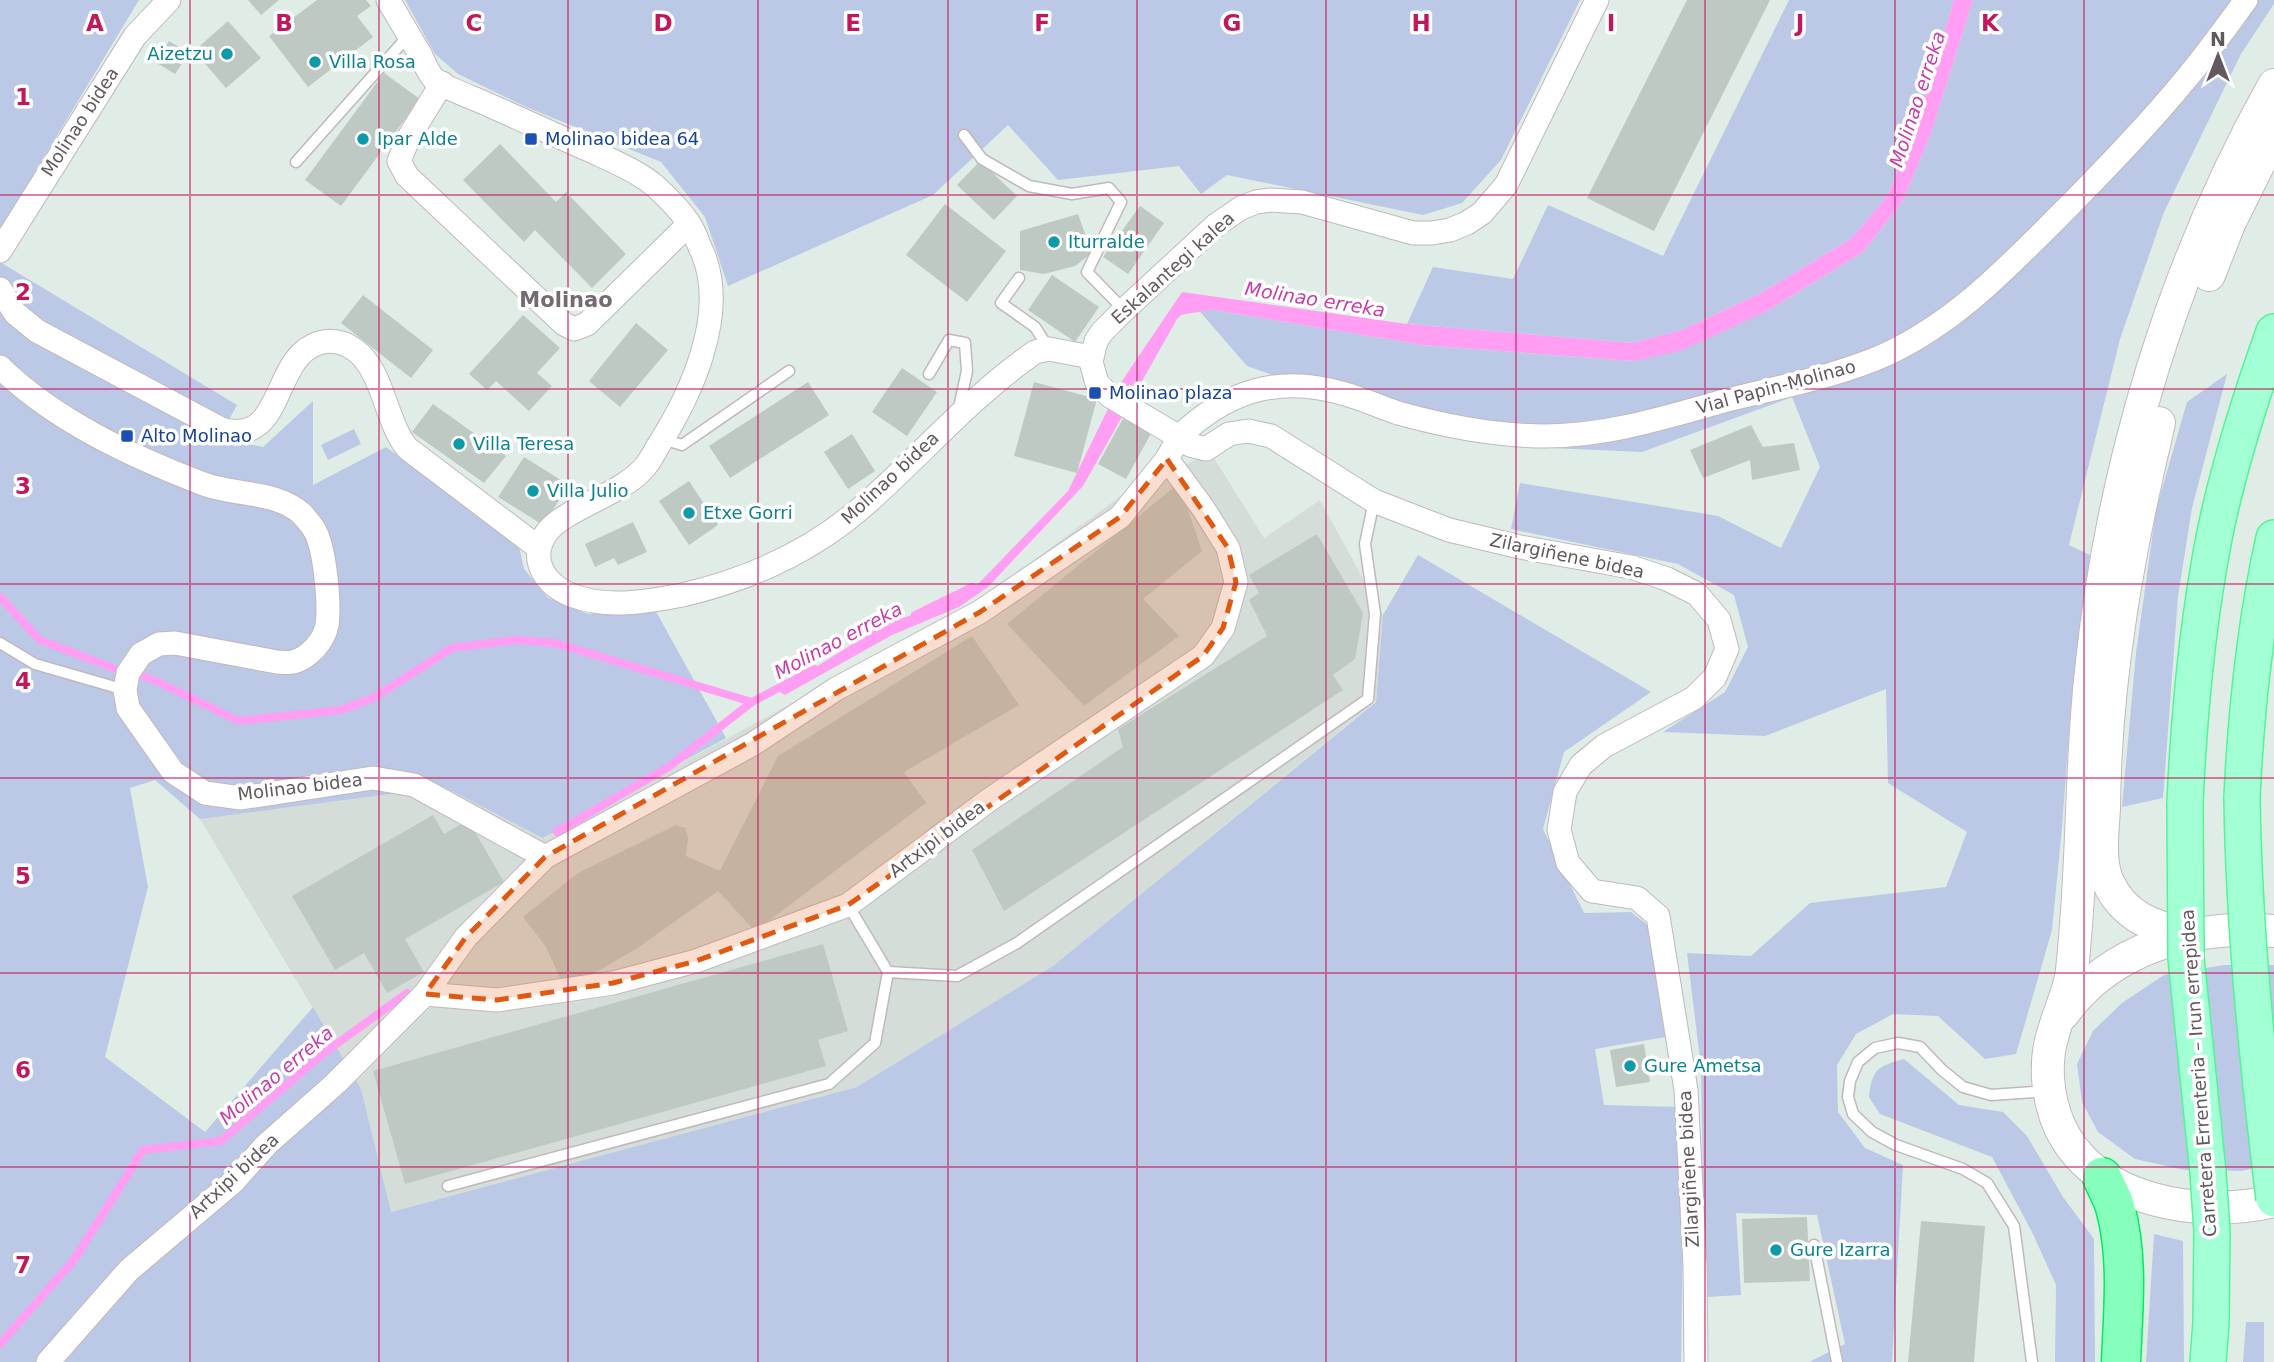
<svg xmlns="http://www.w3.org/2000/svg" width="2274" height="1362" font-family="'DejaVu Sans',sans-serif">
  <rect width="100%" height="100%" fill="#e0ede6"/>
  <path fill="#d5ddd8" d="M1211,453L1264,538L1320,500L1383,615L1376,701L1053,966L857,1087L390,1212L361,1089L200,819L444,787L544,838L976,603L1129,490Z"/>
  <g fill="#bbc8e6">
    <path d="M0,0H139L0,230Z"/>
    <path d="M405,0H1580L1501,160L1462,203L1423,215L1227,175L1201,194L1179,166L1058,180L1008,125L933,195L728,286L705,217L661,162L526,107L458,74L435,54Z"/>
    <path d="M1789,0H1954L1915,129L1888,195L1852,238L1761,293L1682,330L1632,343L1407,324L1433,267L1513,279L1548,205L1663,256Z"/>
    <path d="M1973,0H2274V4L2241,54L2164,212L2120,339L2069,545L2090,555L2071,705L2062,827L2052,930L2016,1054L1985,1059L1938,1016L1893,1014L1856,1034L1837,1065L1838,1112L1865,1148L1903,1165L1892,1362H1809L1845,1344L1817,1215L1736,1213L1741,1295L1705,1297L1701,1067L1687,953L1751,956L1810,903L1946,887L1967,832L1888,783L1886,689L1765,736L1663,732L1725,692L1748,647L1734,595L1678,564L1511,529L1520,483L1718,516L1781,548L1820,467L1792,397L1642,452L1527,447L1403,420L1247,366L1196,307L1423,345L1633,361L1767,311L1863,252L1902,202L1930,136Z"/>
    <path d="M0,262L237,405L219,438L263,447L313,401V485L386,447L519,546L524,569L548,598L588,614L654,608L726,738L543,838L444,787L200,819L155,780L130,788L148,887L105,1057L205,1132L313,1007L361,1089L391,1212L857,1087L1053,966L1376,702L1383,615L1418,555L1651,692L1564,752L1543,829L1584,913L1631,912L1649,926L1666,1037L1595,1049L1604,1105L1678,1107L1683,1215L1681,1362H0Z"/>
    <path d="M2227,374L2192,508L2178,596L2163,798L2122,807L2136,653L2156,510L2187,402Z"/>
    <path d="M354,429L361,444L328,460L321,445Z"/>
    <path d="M2224,965H2274V1164L2241,1171L2185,1170L2135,1159L2098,1132L2082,1102L2077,1064L2093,1031L2122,1003L2164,975Z"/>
    <path d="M1904,1059L1959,1105L2003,1112L2027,1136L2063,1197L2094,1239L2095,1362H2055L2056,1285L2033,1234L1992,1157L1880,1114L1869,1097C1872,1069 1878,1066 1904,1059Z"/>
    <path d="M2154,1234L2183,1241L2184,1362H2146Z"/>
    <path d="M2246,1322H2264V1362H2243Z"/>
  </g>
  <path fill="#ff9ef2" d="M1954,0H1973L1930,136L1902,202L1863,252L1767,311L1683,350L1633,361L1423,345L1196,307L1189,308L1177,319L1083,486L988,587L959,607L892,635L785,695L778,691L886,623L941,606L980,582L1068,491L1120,384L1182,292L1407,324L1632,343L1682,330L1761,293L1852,238L1888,195L1915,129Z"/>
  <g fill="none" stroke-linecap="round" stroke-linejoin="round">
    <g stroke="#ff9ef2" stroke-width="8">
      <path d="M1180,311L1209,306"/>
      <path d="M0,597L40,640L113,668"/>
      <path d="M915,615L972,587"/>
      <path d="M143,676L156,681L239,721L341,710L373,698L452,648L515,640L555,643L752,702"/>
      <path d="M557,832L670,766L752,702L814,669"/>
      <path d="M0,1344L74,1260L143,1150L221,1141L324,1053L407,993"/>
    </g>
  </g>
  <g fill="#bfc9c3">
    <path d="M248,0H279L261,15Z"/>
    <path d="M317,0H366L371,6L357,16L373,37L308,87L269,36Z"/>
    <path d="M1687,0H1770L1654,231L1587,198Z"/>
    <path d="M228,21L261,58L226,88L194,51Z"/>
    <path d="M169,41L189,53L175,74L155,62Z"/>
    <path d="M384,73L420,99L341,206L305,180Z"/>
    <path d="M500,144L556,202L566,192L626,254L592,288L535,230L524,242L463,180Z"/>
    <path d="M980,161L1017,196L994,220L957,185Z"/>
    <path d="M945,204L1006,251L967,302L906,255Z"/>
    <path d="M1140,206L1164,223L1128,274L1103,257Z"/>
    <path d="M1078,214L1092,253L1075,266L1044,274L1020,270V231Z"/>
    <path d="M1052,275L1099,307L1075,342L1028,310Z"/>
    <path d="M363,295L433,350L411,378L341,323Z"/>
    <path d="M523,315L560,348L537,373L552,386L529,411L496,381L487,390L469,374Z"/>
    <path d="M636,323L668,350L620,407L589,381Z"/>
    <path d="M902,368L937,392L907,436L872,412Z"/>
    <path d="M808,382L829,415L730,478L709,446Z"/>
    <path d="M1034,382L1097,399L1077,473L1014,456Z"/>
    <path d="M433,404L506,456L484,483L412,432Z"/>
    <path d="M1125,415L1153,430L1126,479L1098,464Z"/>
    <path d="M1751,425L1763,447L1794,443L1800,470L1752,480L1750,460L1703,478L1690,450Z"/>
    <path d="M852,434L875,471L848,489L824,452Z"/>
    <path d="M524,457L569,485L543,525L498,497Z"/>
    <path d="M689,481L718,525L689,545L659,501Z"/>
    <path d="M1179,483L1202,551L1143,599L1179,636L1084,706L1007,624Z"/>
    <path d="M633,522L647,552L618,565L614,558L595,567L585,544Z"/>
    <path d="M1317,534L1363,613L1355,659L1333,675L1343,690L1004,911L972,850L1123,747L1118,729L1267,636L1249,600L1259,593L1249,575Z"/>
    <path d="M972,636L1019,705L904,772L926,803L755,931L718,891L636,949L591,975L561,980L546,947L523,917L578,873L676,825L685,828L688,838L686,856L720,871L778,756Z"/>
    <path d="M433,815L444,834L468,820L504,882L405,939L424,972L387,993L364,953L335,970L292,896Z"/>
    <path d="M823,944L848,1031L818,1040L826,1066L405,1184L373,1071Z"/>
    <path d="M1644,1044L1650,1082L1616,1087L1610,1050Z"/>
    <path d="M1807,1217L1810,1281L1744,1283L1742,1219Z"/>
    <path d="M1921,1221L1985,1226L1974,1362H1908Z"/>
  </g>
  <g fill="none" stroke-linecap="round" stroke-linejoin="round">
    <defs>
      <g id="lane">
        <path d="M964,135L982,159L1029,186L1072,194L1109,188L1121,202L1087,272L1124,310"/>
        <path d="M296,162L409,35"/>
        <path d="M1019,278L1001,303L1035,327L1049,349"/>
        <path d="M929,374L949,340L965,343L967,371L958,412"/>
        <path d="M663,439L682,445L789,371"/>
        <path d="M0,643L35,664L125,690"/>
        <path d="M888,972L957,976L1017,943L1368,699L1375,614L1365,544L1374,501"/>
        <path d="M448,1186L829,1084L875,1043L888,972L848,905"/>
        <path d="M1814,1245L1837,1362"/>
        <path d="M2032,1362L2014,1226L1987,1183L1963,1169L1896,1145L1872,1132L1853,1114L1848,1097L1850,1081L1858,1062L1875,1048L1898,1043L1920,1047L1942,1070L1963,1087L1991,1095L2047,1091"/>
      </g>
      <g id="street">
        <path d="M388,0C399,18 409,36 420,54C424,62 428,73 434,79C442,87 479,100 491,106C523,120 555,135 587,149C610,160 636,170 655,186C666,196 680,210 688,222C695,231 698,244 703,254C728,314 691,395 658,446C654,453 649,463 643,469C619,496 560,510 545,535C529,561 546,585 571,595C606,609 646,602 682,595C751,579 816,549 868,502C924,452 973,395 1035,352L1049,349L1091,357"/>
        <path d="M442,83L409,137L399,161L407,176L564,324L574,329L587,324L689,224"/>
        <path d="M0,251L135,36L169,0"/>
        <path d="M0,289L15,313L37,331L221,429C285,448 271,357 319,343C332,339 344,342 355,350C383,370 385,420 407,448L539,548"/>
        <path d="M0,367C54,420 131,456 201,483C233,496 276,490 302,514C306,519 312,525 315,531C325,549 330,604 327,625C324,641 309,658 293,662C288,663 282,662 277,662L175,643L159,644L141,654L128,673L125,690L128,708L173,772L205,793L241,798L373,778L414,785L545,857"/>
        <path d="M425,994L497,1000L613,983L696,961L848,905L989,800L1203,656L1223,628L1236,582L1228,548L1203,508L1167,459"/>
        <path d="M48,1362L129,1270L233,1182L266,1145L336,1083L425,994L466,937L545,857L753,744L836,689L980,612L1120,517L1167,459L1179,437L1110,396L1097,383L1091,362L1096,341L1102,332L1124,310L1216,225L1241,208L1256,202L1271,200L1302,202L1413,233H1432L1450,230L1467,223L1482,213L1506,185L1597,0"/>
        <path d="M1696,1362L1695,1266L1686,1090L1658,916L1637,898L1592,891L1568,863L1559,830L1565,792L1581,765L1604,746L1694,698L1715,677L1727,649L1719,620L1697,594L1667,579L1631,567L1520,547L1449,530L1374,501L1271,436L1248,431L1229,434L1206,449L1190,445L1179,437C1226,391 1279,374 1345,394C1363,399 1380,407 1398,413C1445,426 1497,436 1546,436C1607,436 1666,417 1724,401C1778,387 1836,377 1887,354C1953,323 2002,273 2053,222C2099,176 2144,130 2185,80C2207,54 2226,27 2246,0"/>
      </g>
      <g id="secondary">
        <path d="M2274,85C2173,265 2112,467 2091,671C2081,760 2083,849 2075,937C2074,950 2073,964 2071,977C2067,996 2058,1015 2053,1034C2044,1062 2047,1097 2059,1125C2093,1202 2200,1219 2274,1201"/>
        <path d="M2209,275L2229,224L2274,133"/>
        <path d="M2159,423C2129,549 2105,678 2104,808C2103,831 2098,860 2108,882C2124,917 2154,928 2189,934"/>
        <path d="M2063,1014C2111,947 2196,924 2274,931"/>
      </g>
      <g id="primary">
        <path d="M2242,798C2246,710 2255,624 2274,538"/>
        <path d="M2185,803C2189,714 2197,626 2214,538C2228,468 2250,399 2274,332"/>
        <path d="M2208,1362L2211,1323"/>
      </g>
      <path id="highway" d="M2102,1177C2106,1187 2112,1197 2115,1207C2129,1258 2123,1311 2121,1362"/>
    </defs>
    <use href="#lane" stroke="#c0b8bd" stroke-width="13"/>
    <use href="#street" stroke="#c0b8bd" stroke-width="25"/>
    <use href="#secondary" stroke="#c3b9bf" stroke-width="34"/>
    <use href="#primary" stroke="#50f695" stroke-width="38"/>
    <use href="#highway" stroke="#00ed5b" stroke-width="41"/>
    <use href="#lane" stroke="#fff" stroke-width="10"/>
    <use href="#street" stroke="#fff" stroke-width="23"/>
    <use href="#secondary" stroke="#fff" stroke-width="32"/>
    <use href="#primary" stroke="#a3ffd4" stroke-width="35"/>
    <use href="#highway" stroke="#85ffbb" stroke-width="38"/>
    <defs>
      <g id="primary-bridge">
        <path d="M2242,798C2244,933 2258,1065 2274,1199"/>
        <path d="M2185,803L2186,958L2208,1173L2212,1231L2211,1323"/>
      </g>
    </defs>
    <use href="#primary-bridge" stroke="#50f695" stroke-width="38" stroke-linecap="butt"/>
    <use href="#primary-bridge" stroke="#a3ffd4" stroke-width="35"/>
  </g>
  <path fill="#e15910" fill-opacity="0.2" stroke="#e15910" stroke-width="5" stroke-dasharray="14 9" stroke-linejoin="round" d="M1167,459L1228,548L1236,582L1223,628L1203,656L848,905L696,961L613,983L497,1000L425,994L466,937L545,857L980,612L1120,517Z"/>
  <path fill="none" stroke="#c2185b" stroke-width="2" stroke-opacity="0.55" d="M190,0V1362M379,0V1362M568,0V1362M758,0V1362M948,0V1362M1137,0V1362M1326,0V1362M1516,0V1362M1705,0V1362M1895,0V1362M2084,0V1362M0,195H2274M0,389H2274M0,584H2274M0,778H2274M0,973H2274M0,1167H2274"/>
  <g fill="#0f9aa8" stroke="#fff" stroke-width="2.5">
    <circle cx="227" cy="54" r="7"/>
    <circle cx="315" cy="62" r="7"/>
    <circle cx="363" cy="139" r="7"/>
    <circle cx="1054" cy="242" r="7"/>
    <circle cx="459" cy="444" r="7"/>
    <circle cx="533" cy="491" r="7"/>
    <circle cx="689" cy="513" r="7"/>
    <circle cx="1630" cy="1066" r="7"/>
    <circle cx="1776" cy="1250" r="7"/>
  </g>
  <g fill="#1a4fb4" stroke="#fff" stroke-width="2.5">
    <rect x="524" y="132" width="14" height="14" rx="3.5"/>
    <rect x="1088" y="386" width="14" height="14" rx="3.5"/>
    <rect x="120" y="429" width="14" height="14" rx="3.5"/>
  </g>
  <g text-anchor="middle" stroke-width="7" stroke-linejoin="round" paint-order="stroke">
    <g font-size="18" fill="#0d838f" stroke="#fff" text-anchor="start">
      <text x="213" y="60" text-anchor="end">Aizetzu</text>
      <text x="329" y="68">Villa Rosa</text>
      <text x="377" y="145">Ipar Alde</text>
      <text x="1068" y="248">Iturralde</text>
      <text x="473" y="450">Villa Teresa</text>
      <text x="547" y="497">Villa Julio</text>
      <text x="703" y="519">Etxe Gorri</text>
      <text x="1644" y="1072">Gure Ametsa</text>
      <text x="1790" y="1256">Gure Izarra</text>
    </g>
    <g font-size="18" fill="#62595f" stroke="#fff">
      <text transform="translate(80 122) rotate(-57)" y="6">Molinao bidea</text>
      <text transform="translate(1173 268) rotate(-42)" y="6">Eskalantegi kalea</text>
      <text transform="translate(1776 387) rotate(-15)" y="6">Vial Papin-Molinao</text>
      <text transform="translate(890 478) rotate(-43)" y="6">Molinao bidea</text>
      <text transform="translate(1567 556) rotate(12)" y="6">Zilargiñene bidea</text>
      <text transform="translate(300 787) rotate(-7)" y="6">Molinao bidea</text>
      <text transform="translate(937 839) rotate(-37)" y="6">Artxipi bidea</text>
      <text transform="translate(2199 1073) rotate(-94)" y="6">Carretera Errenteria – Irun errepidea</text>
      <text transform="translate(1689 1169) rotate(-93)" y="6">Zilargiñene bidea</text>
      <text transform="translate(234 1176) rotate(-43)" y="6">Artxipi bidea</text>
    </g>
    <g font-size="18" fill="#164399" stroke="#fff" text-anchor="start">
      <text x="545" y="145">Molinao bidea 64</text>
      <text x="1109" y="399">Molinao plaza</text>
      <text x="141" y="442">Alto Molinao</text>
    </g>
    <g font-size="19" font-style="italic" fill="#c63da9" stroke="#fff">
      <text transform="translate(1917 99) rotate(-72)" y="7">Molinao erreka</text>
      <text transform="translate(1315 299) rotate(9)" y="7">Molinao erreka</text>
      <text transform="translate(838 640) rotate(-28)" y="7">Molinao erreka</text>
      <text transform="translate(276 1075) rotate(-40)" y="7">Molinao erreka</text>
    </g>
    <g font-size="21" font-weight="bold" fill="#746a72" stroke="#fff">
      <text x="566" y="307">Molinao</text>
    </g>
  </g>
  <g font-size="23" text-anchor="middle" font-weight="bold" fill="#c2185b" stroke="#fff" stroke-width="7" stroke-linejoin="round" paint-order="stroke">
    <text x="95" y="31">A</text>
    <text x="284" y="31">B</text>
    <text x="474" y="31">C</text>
    <text x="663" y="31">D</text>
    <text x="853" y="31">E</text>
    <text x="1042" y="31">F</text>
    <text x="1232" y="31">G</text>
    <text x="1421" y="31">H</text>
    <text x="1611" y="31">I</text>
    <text x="1800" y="31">J</text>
    <text x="1990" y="31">K</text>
    <text x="23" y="105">1</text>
    <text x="23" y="300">2</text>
    <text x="23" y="494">3</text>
    <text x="23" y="689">4</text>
    <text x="23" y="884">5</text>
    <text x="23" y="1078">6</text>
    <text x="23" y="1273">7</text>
  </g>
  <g transform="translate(2218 56)" stroke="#ffffff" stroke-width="5" paint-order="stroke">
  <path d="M0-5L12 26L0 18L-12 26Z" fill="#62595f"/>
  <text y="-10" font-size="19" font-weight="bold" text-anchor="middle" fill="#62595f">N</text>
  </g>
</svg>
